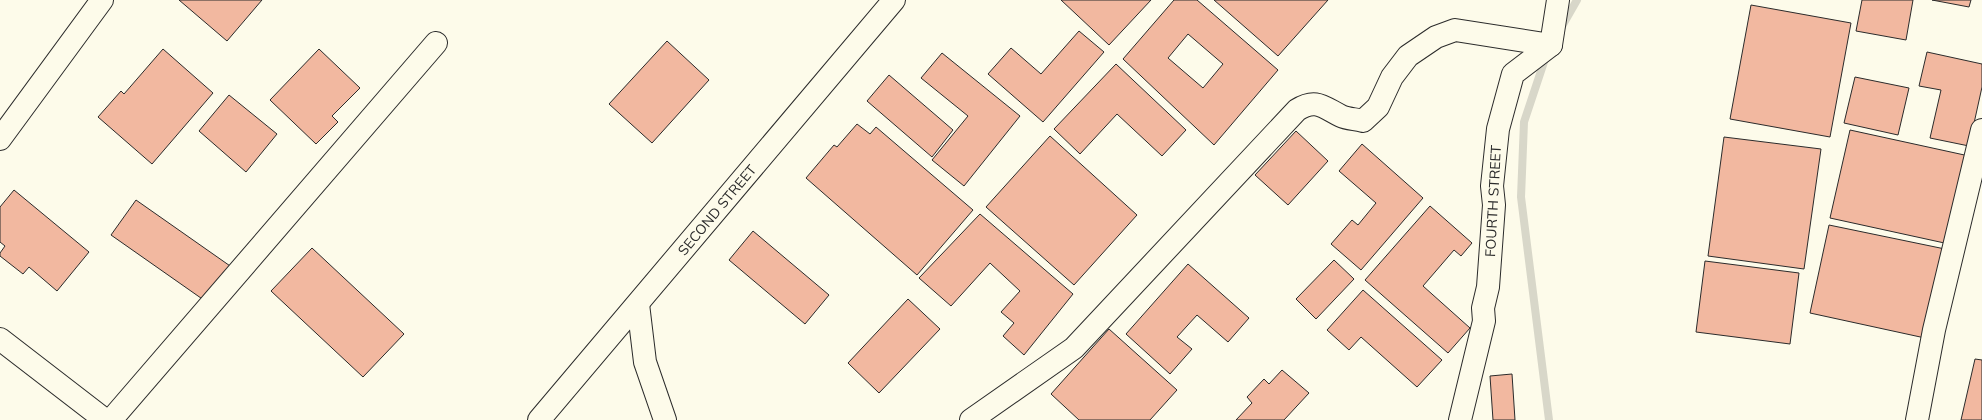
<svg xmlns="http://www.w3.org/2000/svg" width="1982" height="420" font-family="Mulish,sans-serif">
  <rect width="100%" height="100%" fill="#fdfbea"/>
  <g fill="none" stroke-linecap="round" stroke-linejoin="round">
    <g stroke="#d8d7c9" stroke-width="8">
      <path d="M1561,28L1577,0"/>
      <path d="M1546,56L1524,122L1521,197L1549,420"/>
    </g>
  </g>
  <g fill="#f2b8a0" stroke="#2b2b2b" fill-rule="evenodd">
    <path d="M179,0H262L227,41Z"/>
    <path d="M1061,0H1151L1109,45Z"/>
    <path d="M1174,0H1197L1278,70L1214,145L1123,59ZM1188,34L1223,64L1203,88L1168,58Z"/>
    <path d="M1214,0H1328L1278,56Z"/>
    <path d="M1862,0H1913L1906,40L1856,31Z"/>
    <path d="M1932,0H1971L1969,7Z"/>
    <path d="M1751,5L1851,23L1830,137L1730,119Z"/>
    <path d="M1079,31L1104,52L1043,122L988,74L1011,48L1041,74Z"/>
    <path d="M667,41L709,80L652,143L609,104Z"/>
    <path d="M163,49L213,93L152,164L98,117L121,91L124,94Z"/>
    <path d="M319,49L360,88L332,116L338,122L316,144L270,100Z"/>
    <path d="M1927,52L1982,64V87L1969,146L1930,138L1941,90L1919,86Z"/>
    <path d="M942,53L1020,116L964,186L932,160L968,116L921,78Z"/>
    <path d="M1116,64L1186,130L1162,156L1117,114L1080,154L1054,129Z"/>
    <path d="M889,75L953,130L932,157L867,101Z"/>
    <path d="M1855,77L1909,88L1898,135L1844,123Z"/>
    <path d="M229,95L277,134L246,172L199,131Z"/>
    <path d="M857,124L870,134L876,127L973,210L917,275L806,178L834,145L837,147Z"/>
    <path d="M1850,130L1969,156L1949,244L1830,218Z"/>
    <path d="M1296,131L1328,161L1288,205L1255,175Z"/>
    <path d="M1050,136L1137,215L1074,285L986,207Z"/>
    <path d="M1724,137L1821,149L1804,269L1708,256Z"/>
    <path d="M1362,144L1423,198L1361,270L1331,244L1352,220L1358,225L1376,203L1339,171Z"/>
    <path d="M14,190L89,252L57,291L29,267L23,274L0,256V253L5,246L0,242V207Z"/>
    <path d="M136,200L233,268L208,303L111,235Z"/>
    <path d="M1430,206L1472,243L1461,256L1454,250L1423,286L1470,328L1448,353L1365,280Z"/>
    <path d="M980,214L1073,294L1024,355L1003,336L1014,323L1001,312L1020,291L990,263L951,306L919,278Z"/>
    <path d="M1829,225L1945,249L1925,338L1810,313Z"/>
    <path d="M753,231L829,295L805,324L729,260Z"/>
    <path d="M312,248L404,334L363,377L271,291Z"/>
    <path d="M1334,260L1354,279L1316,319L1296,299Z"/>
    <path d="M1705,261L1799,273L1790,344L1696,332Z"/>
    <path d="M1188,264L1249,318L1228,342L1197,315L1177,337L1192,349L1170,374L1126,334Z"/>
    <path d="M1363,290L1442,360L1417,387L1361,337L1349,350L1327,330Z"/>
    <path d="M908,299L940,329L879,393L848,363Z"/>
    <path d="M1109,329L1177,390L1150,420H1079L1051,394Z"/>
    <path d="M1975,359L1982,360V420H1961Z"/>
    <path d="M1282,370L1309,393L1284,420H1236L1252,403L1247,397L1264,379L1269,384Z"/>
    <path d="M1512,374L1515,420H1493L1490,376Z"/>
  </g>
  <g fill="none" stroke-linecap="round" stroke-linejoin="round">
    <defs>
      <g id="street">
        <path d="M0,139L102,0"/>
        <path d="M638,304L645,362L665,420"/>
        <path d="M0,339L105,420"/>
        <path d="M111,420L436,43"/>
        <path d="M539,420L894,0"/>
        <path d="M971,420L1074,348L1297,110C1316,98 1323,107 1341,116C1347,119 1356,119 1363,121L1378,107L1392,77L1408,56L1436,37L1455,30L1551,45"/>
        <path d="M1460,420L1484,321L1483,308L1488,287L1494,205L1492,186L1498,129L1513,74L1551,45L1558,0"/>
        <path d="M1917,420L1934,330L1982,130"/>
      </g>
    </defs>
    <use href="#street" stroke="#2b2b2b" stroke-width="24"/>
    <use href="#street" stroke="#fdfbea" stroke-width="22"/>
  </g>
  <g text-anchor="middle" stroke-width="3" stroke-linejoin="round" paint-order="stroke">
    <g font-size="14" fill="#2b2b2b" stroke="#fdfbea">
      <text transform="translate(1493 201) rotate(-87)" y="5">FOURTH STREET</text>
      <text transform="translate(717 210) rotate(-50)" y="5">SECOND STREET</text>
    </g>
  </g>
</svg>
